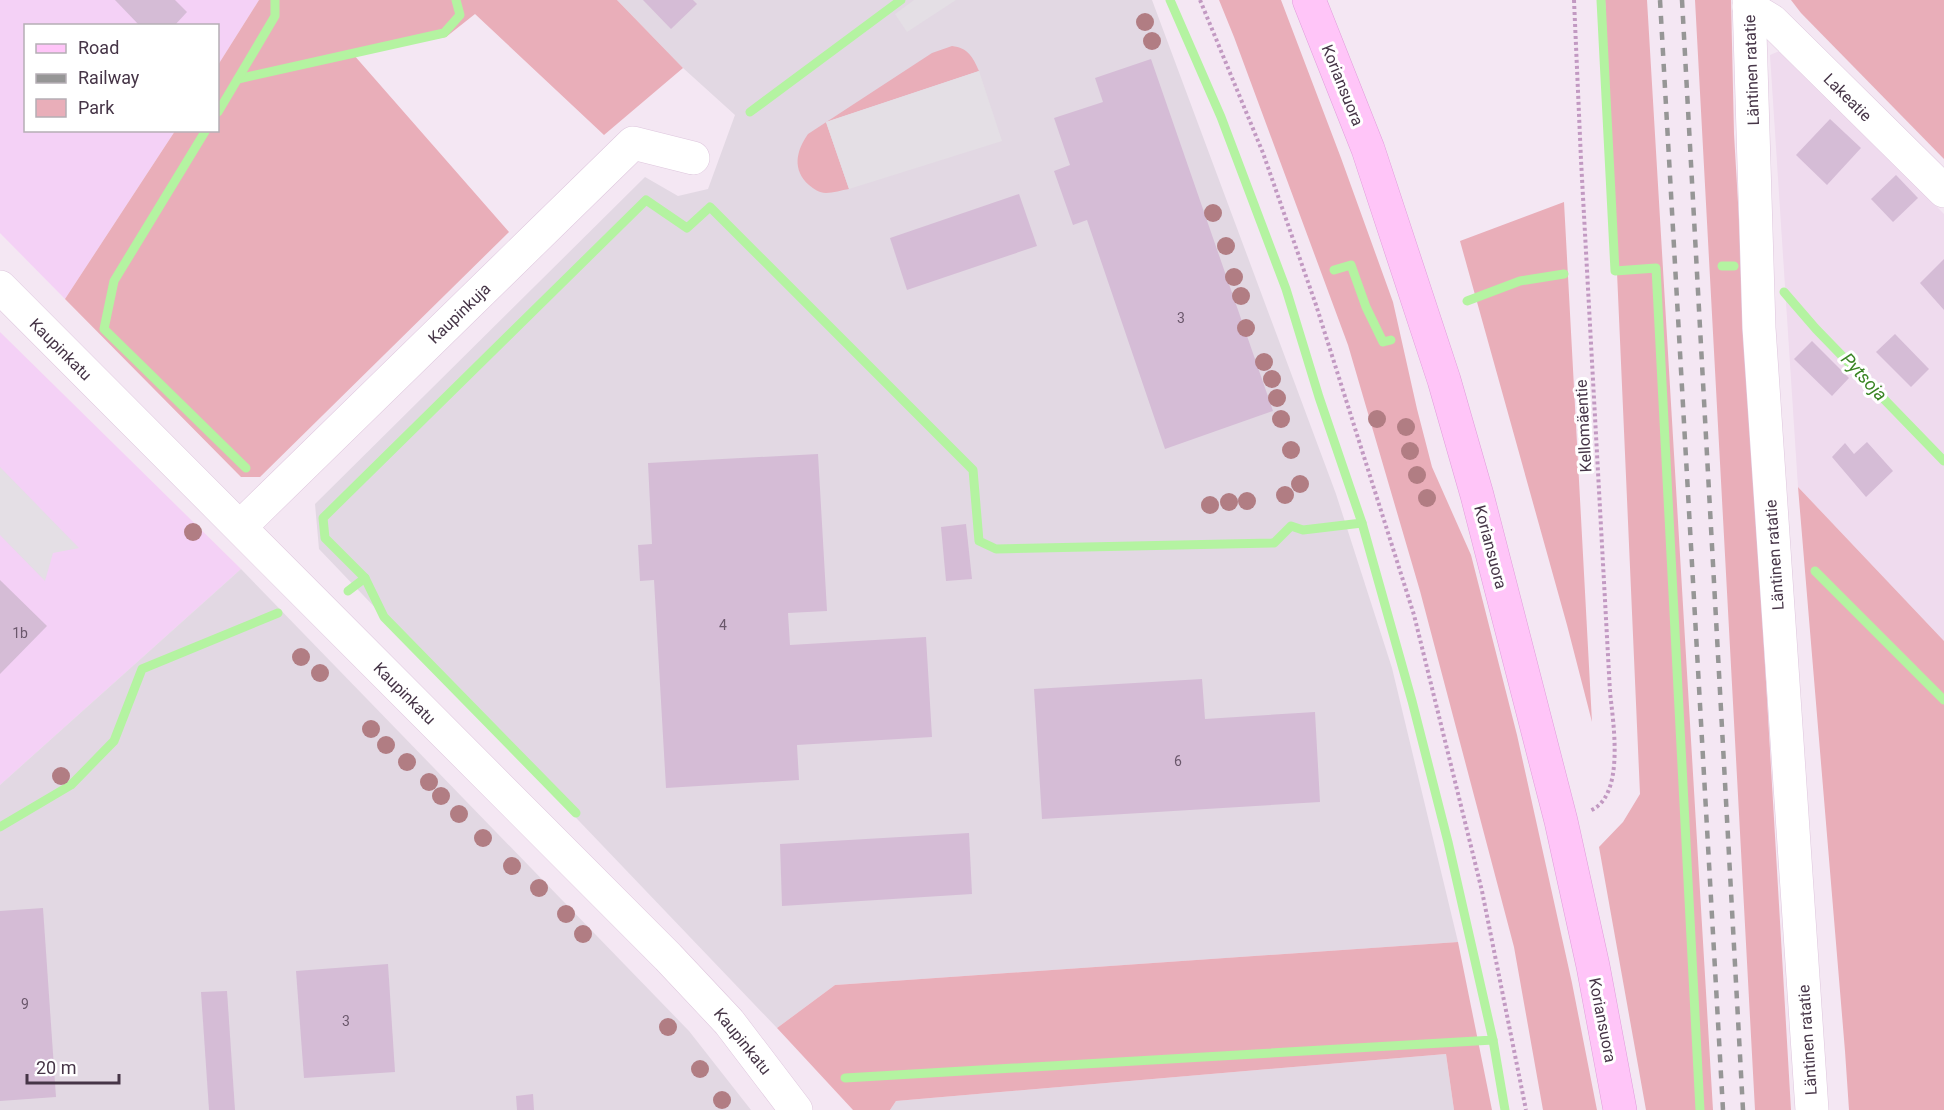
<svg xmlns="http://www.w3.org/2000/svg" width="1944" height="1110" font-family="Roboto,sans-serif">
  <rect width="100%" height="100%" fill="#f4e7f3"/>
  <path fill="#efdbee" d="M1784,49L1944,214V641L1798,487L1770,55Z"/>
  <g fill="#f4d1f6">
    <path d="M0,0H259L218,65V26H26V130L175,131L65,299L0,233Z"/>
    <path d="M0,332L241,569L0,785Z"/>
  </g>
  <g fill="#e2d8e3">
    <path d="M617,0H1152L1336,494L1392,668L1458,942L835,985L777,1028L319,549L315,504L645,177L678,196L708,189L735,115L683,68Z"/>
    <path d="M241,569L689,1031L751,1110H0V785Z"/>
    <path d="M1446,1054L1454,1110H890L896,1101Z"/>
  </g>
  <g fill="#e9aeb9">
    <path d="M259,0H617L683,68L604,135L475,14L446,37L353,54L509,232L260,477H241L65,299L175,131L218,130V65Z"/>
    <path d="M1219,0H1281L1341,158L1393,302L1417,409L1432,467L1471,555L1517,735L1572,983L1597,1110H1543L1514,947L1420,591L1348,345L1234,37Z"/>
    <path d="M1605,0H1647L1713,1110H1646L1599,847L1623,822L1640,794Z"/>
    <path d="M1695,0H1731L1734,134L1791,1110H1755Z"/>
    <path d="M1791,0H1944V159L1801,13Z"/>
    <path d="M952,46C968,48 973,57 979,71L826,122L849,189C842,190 833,193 826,193C819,193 814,189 809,185C792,170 796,151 808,134L932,53Z"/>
    <path d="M1564,202L1592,722L1567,625L1460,241Z"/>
    <path d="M1798,487L1944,641V1110H1849L1845,1051Z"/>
    <path d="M1458,942L1492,1110H1454L1446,1054L896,1101L890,1110H853L777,1028L835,985Z"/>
  </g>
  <g fill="#e4dfe5">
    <path d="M914,0H956L907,32L895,14Z"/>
    <path d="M979,71L1002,141L849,189L826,122Z"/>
    <path d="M0,467L79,548L53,553L45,581L0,535Z"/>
  </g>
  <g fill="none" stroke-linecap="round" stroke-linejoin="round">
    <g stroke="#b4f3a1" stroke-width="9">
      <path d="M1601,0L1615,271L1656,268L1700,1110"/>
      <path d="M238,79L444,33L460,15L456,0"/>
      <path d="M218,112L275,16V0"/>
      <path d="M750,112L901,0"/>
      <path d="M206,130L114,281L104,329L246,468"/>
      <path d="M1722,266H1734"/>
      <path d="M1334,270L1351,265L1366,307L1383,342L1391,340"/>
      <path d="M1784,292L1816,329L1944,461"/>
      <path d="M1467,301L1520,281L1564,274"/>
      <path d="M1815,571L1944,700"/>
      <path d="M348,591L365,578"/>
      <path d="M576,813L384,617L365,578L325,538L323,518L646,200L687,228L710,207L973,470L979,541L996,549L1274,543L1291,526L1303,530L1362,523L1319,397L1286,289L1221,117L1170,0"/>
      <path d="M0,827L71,785L114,741L142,669L278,613"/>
      <path d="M1493,1040L1505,1110"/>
      <path d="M845,1078L1493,1040L1448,842L1412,701L1362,523"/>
    </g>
  </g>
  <g fill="#d5bcd6">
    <path d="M115,0H175L187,12L174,26H140Z"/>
    <path d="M643,0H693L697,4L671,29Z"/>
    <path d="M1151,59L1273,411L1165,449L1087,220L1073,225L1054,171L1070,165L1054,118L1103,102L1095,78Z"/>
    <path d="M1830,119L1861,148L1827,185L1796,155Z"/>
    <path d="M1896,175L1918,198L1893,222L1871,199Z"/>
    <path d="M1019,194L1037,246L907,290L890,238Z"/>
    <path d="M1944,259V310L1920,283Z"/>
    <path d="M1895,334L1929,369L1911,387L1876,352Z"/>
    <path d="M1812,341L1849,378L1832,396L1794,359Z"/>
    <path d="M1867,442L1893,471L1866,497L1832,457L1845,443L1854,454Z"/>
    <path d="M818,454L827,611L788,613L790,645L926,637L932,737L797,745L799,780L666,788L654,580L640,581L638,545L652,544L648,463Z"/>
    <path d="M966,524L972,579L946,581L941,527Z"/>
    <path d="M0,580L47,626L0,674Z"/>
    <path d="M1202,679L1205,719L1315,712L1320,802L1042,819L1034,689Z"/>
    <path d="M969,833L972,894L782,906L780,844Z"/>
    <path d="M43,908L56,1097L0,1101V911Z"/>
    <path d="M388,964L395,1072L304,1078L296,971Z"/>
    <path d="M227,991L235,1110H209L201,992Z"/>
    <path d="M533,1094L534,1110H517L516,1096Z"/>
  </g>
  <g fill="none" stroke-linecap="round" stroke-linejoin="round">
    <defs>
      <g id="minor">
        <path d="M1749,0L1759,328L1812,1110"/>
        <path d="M1749,7L1772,21L1944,191"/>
        <path d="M0,287L668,957L729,1022L796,1110"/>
        <path d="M240,527L633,143L693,158"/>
      </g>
      <path id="secondary" d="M1309,0L1368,149L1444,380L1477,495L1561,821L1593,966L1620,1110"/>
    </defs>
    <use href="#minor" stroke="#dec6dd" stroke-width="34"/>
    <use href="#secondary" stroke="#e19ddb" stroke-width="34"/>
    <g stroke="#c299c2" stroke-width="4" stroke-dasharray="3 3" stroke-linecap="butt">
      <path d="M1200,0L1263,153L1316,305L1414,615L1482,891L1526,1110"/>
      <path d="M1574,0L1581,160L1610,692C1613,722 1626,798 1589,811"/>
    </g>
    <use href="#minor" stroke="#fff" stroke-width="33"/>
    <use href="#secondary" stroke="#ffc5f8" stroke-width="33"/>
    <g stroke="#969696" stroke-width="4.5" stroke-dasharray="8 8" stroke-linecap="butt">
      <path d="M1660,0L1723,1110"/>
      <path d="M1682,0L1743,1110"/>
    </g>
  </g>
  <g fill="#b17d83">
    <circle cx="1145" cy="22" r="9"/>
    <circle cx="1152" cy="41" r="9"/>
    <circle cx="1213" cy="213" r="9"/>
    <circle cx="1226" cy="246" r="9"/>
    <circle cx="1234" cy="277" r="9"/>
    <circle cx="1241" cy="296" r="9"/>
    <circle cx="1246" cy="328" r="9"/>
    <circle cx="1264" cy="362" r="9"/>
    <circle cx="1272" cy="379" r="9"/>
    <circle cx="1277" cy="398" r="9"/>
    <circle cx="1281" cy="419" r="9"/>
    <circle cx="1377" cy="419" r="9"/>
    <circle cx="1406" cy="427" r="9"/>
    <circle cx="1291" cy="450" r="9"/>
    <circle cx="1410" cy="451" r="9"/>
    <circle cx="1417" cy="475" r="9"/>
    <circle cx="1300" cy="484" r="9"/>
    <circle cx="1285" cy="495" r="9"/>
    <circle cx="1427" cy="498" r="9"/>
    <circle cx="1247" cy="501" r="9"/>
    <circle cx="1229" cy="502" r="9"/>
    <circle cx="1210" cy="505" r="9"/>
    <circle cx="193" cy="532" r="9"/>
    <circle cx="301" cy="657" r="9"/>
    <circle cx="320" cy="673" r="9"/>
    <circle cx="371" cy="729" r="9"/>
    <circle cx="386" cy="745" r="9"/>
    <circle cx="407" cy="762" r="9"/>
    <circle cx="61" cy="776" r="9"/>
    <circle cx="429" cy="782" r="9"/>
    <circle cx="441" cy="796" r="9"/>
    <circle cx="459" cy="814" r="9"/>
    <circle cx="483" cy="838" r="9"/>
    <circle cx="512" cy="866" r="9"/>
    <circle cx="539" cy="888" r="9"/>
    <circle cx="566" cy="914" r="9"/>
    <circle cx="583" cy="934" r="9"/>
    <circle cx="668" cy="1027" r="9"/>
    <circle cx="700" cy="1069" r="9"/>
    <circle cx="722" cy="1100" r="9"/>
  </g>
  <g text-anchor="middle" stroke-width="6" stroke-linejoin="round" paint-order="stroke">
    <g font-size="14" fill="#6a576b">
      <text x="1181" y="323">3</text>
      <text x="723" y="630">4</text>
      <text x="20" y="638">1b</text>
      <text x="1178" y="766">6</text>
      <text x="25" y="1009">9</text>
      <text x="346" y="1026">3</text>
    </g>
    <g font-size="16" fill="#463547" stroke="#fff">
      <text transform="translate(1751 70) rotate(-92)" y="6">Läntinen ratatie</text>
      <text transform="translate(1343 85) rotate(68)" y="6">Koriansuora</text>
      <text transform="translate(1848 97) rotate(45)" y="6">Lakeatie</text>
      <text transform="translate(459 313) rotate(-44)" y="6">Kaupinkuja</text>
      <text transform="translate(61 349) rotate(45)" y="6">Kaupinkatu</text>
      <text transform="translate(1583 426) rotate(-93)" y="6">Kellomäentie</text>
      <text transform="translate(1491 547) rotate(75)" y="6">Koriansuora</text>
      <text transform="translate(1774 555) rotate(-94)" y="6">Läntinen ratatie</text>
      <text transform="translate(405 693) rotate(45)" y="6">Kaupinkatu</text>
      <text transform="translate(1603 1020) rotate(79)" y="6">Koriansuora</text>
      <text transform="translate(1807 1040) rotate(-94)" y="6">Läntinen ratatie</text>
      <text transform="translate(743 1041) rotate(51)" y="6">Kaupinkatu</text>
    </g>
    <g font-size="18" font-style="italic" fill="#398423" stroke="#fff">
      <text transform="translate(1864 377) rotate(47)" y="6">Pytsoja</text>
    </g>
  </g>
  <rect x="24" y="24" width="195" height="108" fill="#ffffff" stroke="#b5aeb5" stroke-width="1.5"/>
  <rect x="36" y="44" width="30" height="9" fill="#ffc5f8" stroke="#b5aeb5" stroke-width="1.5"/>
  <text x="78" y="54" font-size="18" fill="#463547">Road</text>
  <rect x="36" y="74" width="30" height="9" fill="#969696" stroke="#b5aeb5" stroke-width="1.5"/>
  <text x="78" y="84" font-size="18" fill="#463547">Railway</text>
  <rect x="36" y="99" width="30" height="18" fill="#e9aeb9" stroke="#b5aeb5" stroke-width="1.5"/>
  <text x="78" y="114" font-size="18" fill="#463547">Park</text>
  <path d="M27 1074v9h92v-9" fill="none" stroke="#463547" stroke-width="3"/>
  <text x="36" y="1074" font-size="18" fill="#463547" stroke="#ffffff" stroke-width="4.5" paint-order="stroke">20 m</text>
</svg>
